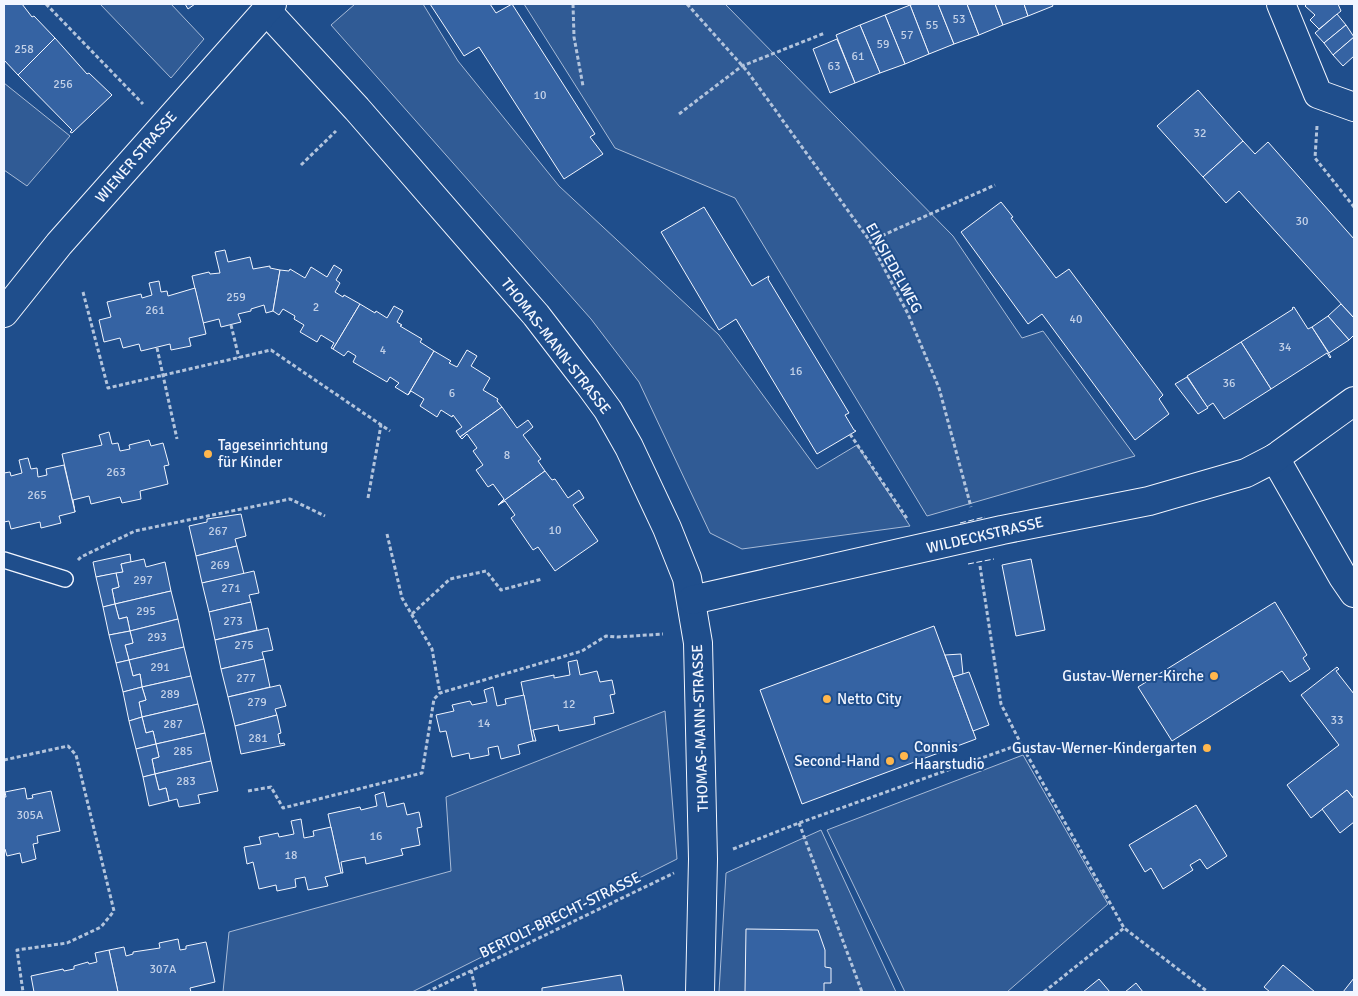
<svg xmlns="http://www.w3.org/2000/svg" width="1358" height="996" font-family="Signika,sans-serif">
  <rect width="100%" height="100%" fill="#1f4e8c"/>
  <g fill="#305b95" stroke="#a8bbd7">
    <path d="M100,4H171L204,39L171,78Z"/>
    <path d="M355,4H423L458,61L559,186L719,335L817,469L857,445L910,526L742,549L710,533L639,382L591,319L331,25Z"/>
    <path d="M524,4H725L953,236L1022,338L1043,331L1135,456L927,516L735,198L615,148Z"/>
    <path d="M4,83L70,136L27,186L4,170Z"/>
    <path d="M665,711L677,859L412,992H223L229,932L451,871L446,797Z"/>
    <path d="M1023,755L1108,904L1007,992H905L827,830Z"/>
    <path d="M821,830L896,992H719L726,873Z"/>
  </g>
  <g fill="#3563a3" stroke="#f2f6ff">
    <path d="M4,4H22L32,17L34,16L55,38L18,75L4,60Z"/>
    <path d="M185,4H195L188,9Z"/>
    <path d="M430,4H490L496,13L512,4L595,134L590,137L603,154L564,179L479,47L464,56Z"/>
    <path d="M915,4H938L954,44L929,54L910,5Z"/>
    <path d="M938,4H967L979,35L954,44Z"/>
    <path d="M967,4H995L1003,25L979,35Z"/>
    <path d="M995,4H1024L1028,16L1003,25Z"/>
    <path d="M1024,4H1052L1053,6L1028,16Z"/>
    <path d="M1307,4H1338L1341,11L1319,29L1310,20L1315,15L1305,6Z"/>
    <path d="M910,5L929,54L905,64L885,15Z"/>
    <path d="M1337,14L1346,25L1324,43L1315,33Z"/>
    <path d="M885,15L905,64L880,73L860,25Z"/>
    <path d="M860,25L880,73L855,83L836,35Z"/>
    <path d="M1346,25L1354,37L1333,55L1324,43Z"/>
    <path d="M1354,37V56L1343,66L1333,55Z"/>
    <path d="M55,38L87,74L89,73L112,95L72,133L70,132L72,130L18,75Z"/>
    <path d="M837,39L855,83L830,93L813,49Z"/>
    <path d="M1198,90L1243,141L1203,177L1157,126Z"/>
    <path d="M1243,141L1255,154L1268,142L1354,239V316L1353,317L1239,191L1226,203L1203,177Z"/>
    <path d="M1001,202L1013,217L1011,218L1056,278L1069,269L1163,395L1159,399L1169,414L1135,440L1042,314L1028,324L961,232Z"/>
    <path d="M704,207L752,286L769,276L768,279L849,413L845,415L854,430L856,431L817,454L736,319L719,330L661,232Z"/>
    <path d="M225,250L228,262L250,257L253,269L270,266V268L280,270L273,311L266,313L264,305L251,309V311L238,314L241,322L221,327L219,319L203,323L192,276L209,272L210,274L220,273L215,252Z"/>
    <path d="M334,265L342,270L336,280L340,283L335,292L343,297L344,295L360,304L333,349L331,348L334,343L321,335L317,342L300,332L304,325L294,319L295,316L283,309L279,315L273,311L280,270L289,271L290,269L305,278L311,267L327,277Z"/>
    <path d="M159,281L161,292L167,291L168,296L195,288L206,334L189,338L191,346L171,350L170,344L141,351L139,344L123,348L120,338L104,342L99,320L111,317L107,302L141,294L142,298L152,295L149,283Z"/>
    <path d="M360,304L375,313L376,311L387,318L394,306L403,311L397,322L402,325L400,326L422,339L420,342L434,351L408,395L395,387L399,383L390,377L387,382L353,362L356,356L348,351L344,356L333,349Z"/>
    <path d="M1341,304L1353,317L1354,316V335L1349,340L1328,316Z"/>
    <path d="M1294,307L1308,329L1312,327L1331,357L1330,358L1327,353L1271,389L1241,342L1293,309L1292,308Z"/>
    <path d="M1328,316L1349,340L1329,353L1312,327Z"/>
    <path d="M1241,342L1271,389L1224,419L1213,403L1207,407L1187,376Z"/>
    <path d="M467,350L477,356L471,366L490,378L483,390L498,399L497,401L502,407L460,437L456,431L462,427L453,415L452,417L441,410L437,417L420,406L424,399L411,391L408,395L434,351L451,361L449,363L457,367Z"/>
    <path d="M1187,377L1208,408L1198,414L1175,384Z"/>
    <path d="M502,407L517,428L528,420L533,427L523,435L541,459L538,461L545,471L498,505L504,499L493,484L488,487L476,470L483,465L473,451L477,448L467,434L462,439L460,437Z"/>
    <path d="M109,432L112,444L118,443L120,451L130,449L129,445L149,440L151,446L163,443L169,465L164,466L168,484L140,491L141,499L122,503L120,497L91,504L89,496L73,500L75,512L62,454L102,445L99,435Z"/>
    <path d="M28,458L31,469L37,468L38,477L47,475L46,469L64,465L75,512L59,516L61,523L41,528L40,522L11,529L9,521L4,522V473L10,472L11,476L22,473L19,460Z"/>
    <path d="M545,471L552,480L555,479L568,498L579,490L584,498L573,505L598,541L555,571L538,547L533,550L511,518L515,515L505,501L498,505Z"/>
    <path d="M241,514L246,536L235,539L237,546L196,556L189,526L207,522V519Z"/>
    <path d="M237,546L244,574L202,583L196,556Z"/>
    <path d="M130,554L131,562L121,564L123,572L96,577L93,562Z"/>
    <path d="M144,559L146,567L165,562L171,591L115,604L112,589L119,587L116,573L123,572L121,564Z"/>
    <path d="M1031,559L1045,630L1016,636L1002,565Z"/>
    <path d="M254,571L259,593L249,595L251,602L209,612L202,583Z"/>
    <path d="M116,573L119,587L112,589L115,604L103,607L96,577Z"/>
    <path d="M171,591L178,619L130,631L127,617L119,619L115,604Z"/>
    <path d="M251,602L257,630L215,640L209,612Z"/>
    <path d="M1275,602L1307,655L1303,658L1310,669L1290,682L1282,671L1172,741L1138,687Z"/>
    <path d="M115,604L119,619L127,617L130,631L109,635L103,607Z"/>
    <path d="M178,619L184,647L129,660L125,645L133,643L130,631Z"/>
    <path d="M934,626L976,739L802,804L760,690Z"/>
    <path d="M268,628L273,650L262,652L264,659L221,669L215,640Z"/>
    <path d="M130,631L133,643L125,645L129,660L116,663L109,635Z"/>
    <path d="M184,647L191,676L142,687L140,674L133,676L129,660Z"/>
    <path d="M961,654L963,674L953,677L945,655Z"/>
    <path d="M264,659L270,687L228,697L221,669Z"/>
    <path d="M129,660L133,676L140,674L142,687L123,692L116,663Z"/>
    <path d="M577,660L580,675L597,671L600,682L612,680L615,694L610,695L614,713L594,717L595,724L559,731L558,725L533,730L536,741H533L521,682L554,675V678L570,675L568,662Z"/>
    <path d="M1337,667L1339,669L1336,671L1354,694V799L1347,790L1311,818L1287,785L1339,745L1301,695Z"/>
    <path d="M969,672L989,725L973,731L953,677Z"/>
    <path d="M191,676L198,704L142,717L139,702L146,700L142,687Z"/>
    <path d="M280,685L286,706L275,709L277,715L235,726L228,697Z"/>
    <path d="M142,687L146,700L139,702L142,717L129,721L123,692Z"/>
    <path d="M493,687L497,706L506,704L505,699L524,695L533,741L518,745L520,754L501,759L498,746L488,748L489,755L470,759L469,753L452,757L446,731L440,732L436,715L454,711L452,705L470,701L472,705L487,702L484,690Z"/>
    <path d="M198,704L205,733L156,744L153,731L146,733L142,717Z"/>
    <path d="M277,715L281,733L278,734L280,744L284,743L285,745L241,754L235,726Z"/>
    <path d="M142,717L146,733L153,731L156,744L136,749L129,721Z"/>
    <path d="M205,733L211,761L155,774L152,759L159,757L156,744Z"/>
    <path d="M156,744L159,757L152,759L155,774L143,777L136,749Z"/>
    <path d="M211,761L218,791L198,795L200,803L179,807L177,799L169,801L166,788L159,790L155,774Z"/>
    <path d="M155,774L159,790L166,788L169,801L149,806L143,777Z"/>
    <path d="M25,788L27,799L33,798L32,795L51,791L60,831L37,836L38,843L33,844L36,859L22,863L20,853L7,856L5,849L4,850V797H6L5,792Z"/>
    <path d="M1347,790L1354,799V822L1340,833L1322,809Z"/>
    <path d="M384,792L387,807L404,803L407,815L419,812L422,827L417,828L420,845L401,849L403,855L366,864L365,857L341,862L343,873H341L328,814L360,807L361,810L377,806L375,795Z"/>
    <path d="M1196,805L1227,856L1207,869L1200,859L1190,865L1193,870L1163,889L1151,868L1145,872L1129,845Z"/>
    <path d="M301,819L304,838L314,836L313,831L331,827L341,873L325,877L328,886L308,890L305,877L295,879L296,887L277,891L276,885L259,889L253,862L247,864L244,847L261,844L259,837L278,833L279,837L294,834L291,821Z"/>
    <path d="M746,929L818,930L825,950V967L831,968V983H824V992H745Z"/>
    <path d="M178,939L180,950L186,949V946L206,942L215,982L190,988L191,992H118L109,950L124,947L126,956L133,954V952L160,948L159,943Z"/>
    <path d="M109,950L118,992H34L31,976L63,969L64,971L74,969V966L88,962L89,964L97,962L95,953Z"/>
    <path d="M1283,965L1315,992H1270L1264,987Z"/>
    <path d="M621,975L624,992H542V988Z"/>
    <path d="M1354,978V992H1343Z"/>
    <path d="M1099,979L1110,992H1083Z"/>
    <path d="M1136,983L1143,992H1125Z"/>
  </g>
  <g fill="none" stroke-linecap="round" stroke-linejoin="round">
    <defs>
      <path id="lane" d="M4,560L65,579"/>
      <g id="street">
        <path d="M1281,4L1318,94L1354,107"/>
        <path d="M266,10L357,109L536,315L589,384L608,410L629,447L667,528L687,578L698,643L703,859L700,992"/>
        <path d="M4,313L59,244L272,4"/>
        <path d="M1275,458L1343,577L1354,593"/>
        <path d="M692,600L1002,530L1149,501L1246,473L1275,458L1354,401"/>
      </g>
    </defs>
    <use href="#lane" stroke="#f2f6ff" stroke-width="18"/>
    <use href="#street" stroke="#f2f6ff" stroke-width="30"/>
    <g stroke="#b3c4dc" stroke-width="3" stroke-dasharray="4 2.5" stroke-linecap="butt">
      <path d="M46,4L143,104"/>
      <path d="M573,4L574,37L583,86"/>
      <path d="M687,4L747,71L870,241L908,314L939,388L971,507"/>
      <path d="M679,114L742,66L825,33"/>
      <path d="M1317,126L1315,158L1354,207"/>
      <path d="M301,165L336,131"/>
      <path d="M870,241L995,185"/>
      <path d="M83,292L108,388L271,350L390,431"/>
      <path d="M231,325L239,358"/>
      <path d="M157,348L177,439"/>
      <path d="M850,434L908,520"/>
      <path d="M368,498L381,425"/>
      <path d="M387,534L402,598L432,649L440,693"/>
      <path d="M78,560L81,557L135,531L290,499L325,516"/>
      <path d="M980,566L1001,704L1021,744L1124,928L1208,992"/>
      <path d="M412,614L450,579L486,571L501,590L542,579"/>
      <path d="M4,760L68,746L76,755L114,911L101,927L67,943L17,950L23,992"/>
      <path d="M248,791L271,787L283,808L422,773L434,699L440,693L582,651L606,636L617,637L663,634"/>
      <path d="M799,823L862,992"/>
      <path d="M733,849L799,823L1021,744"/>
      <path d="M471,970L476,992"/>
      <path d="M427,992L674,873"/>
      <path d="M1044,992L1124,928"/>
    </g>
    <use href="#lane" stroke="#1f4e8c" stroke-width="15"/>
    <use href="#street" stroke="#1f4e8c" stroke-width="28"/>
    <g stroke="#f2f6ff" stroke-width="1" stroke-dasharray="6 2.5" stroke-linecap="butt">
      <path d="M960,523L985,517"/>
      <path d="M968,564L994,559"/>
    </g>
  </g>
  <g fill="#ffb74d" stroke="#1f4e8c" stroke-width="2">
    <circle cx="208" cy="454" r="5"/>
    <circle cx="1214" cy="676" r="5"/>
    <circle cx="827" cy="699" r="5"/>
    <circle cx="1207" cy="748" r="5"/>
    <circle cx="904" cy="756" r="5"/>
    <circle cx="890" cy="761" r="5"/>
  </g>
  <g text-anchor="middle" stroke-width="4" stroke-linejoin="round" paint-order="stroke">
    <g font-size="12" fill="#c3d1e8">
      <text x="959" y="23">53</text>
      <text x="932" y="29">55</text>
      <text x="907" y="39">57</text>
      <text x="883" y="48">59</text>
      <text x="24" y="53">258</text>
      <text x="858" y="60">61</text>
      <text x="834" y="70">63</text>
      <text x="63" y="88">256</text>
      <text x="540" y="99">10</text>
      <text x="1200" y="137">32</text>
      <text x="1302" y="225">30</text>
      <text x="236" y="301">259</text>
      <text x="316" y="311">2</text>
      <text x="155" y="314">261</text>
      <text x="1076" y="323">40</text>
      <text x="1285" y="351">34</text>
      <text x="383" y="354">4</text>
      <text x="796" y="375">16</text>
      <text x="1229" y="387">36</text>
      <text x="452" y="397">6</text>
      <text x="507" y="459">8</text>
      <text x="116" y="476">263</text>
      <text x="37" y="499">265</text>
      <text x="555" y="534">10</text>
      <text x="218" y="535">267</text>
      <text x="220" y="569">269</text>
      <text x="143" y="584">297</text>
      <text x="231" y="592">271</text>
      <text x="146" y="615">295</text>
      <text x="233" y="625">273</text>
      <text x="157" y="641">293</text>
      <text x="244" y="649">275</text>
      <text x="160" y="671">291</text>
      <text x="246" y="682">277</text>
      <text x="170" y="698">289</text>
      <text x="257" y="706">279</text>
      <text x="569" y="708">12</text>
      <text x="1337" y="724">33</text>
      <text x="484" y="727">14</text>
      <text x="173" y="728">287</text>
      <text x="258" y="742">281</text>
      <text x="183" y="755">285</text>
      <text x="186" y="785">283</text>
      <text x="30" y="819">305A</text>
      <text x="376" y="840">16</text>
      <text x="291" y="859">18</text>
      <text x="163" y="973">307A</text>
    </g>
    <g font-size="15" fill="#f2f6ff" stroke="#1f4e8c">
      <text transform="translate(136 157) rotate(-49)" y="5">WIENER STRASSE</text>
      <text transform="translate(894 268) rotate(61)" y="5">EINSIEDELWEG</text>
      <text transform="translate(556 346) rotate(52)" y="5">THOMAS-MANN-STRASSE</text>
      <text transform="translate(985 535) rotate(-13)" y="5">WILDECKSTRASSE</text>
      <text transform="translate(700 728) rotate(-92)" y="5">THOMAS-MANN-STRASSE</text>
      <text transform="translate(560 915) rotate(-26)" y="5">BERTOLT-BRECHT-STRASSE</text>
    </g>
    <g font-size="15" fill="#f2f6ff" stroke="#1f4e8c" text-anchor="start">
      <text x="218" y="450">Tageseinrichtung<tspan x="218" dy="17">für Kinder</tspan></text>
      <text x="1204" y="681" text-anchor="end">Gustav-Werner-Kirche</text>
      <text x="837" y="704">Netto City</text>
      <text x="914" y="752">Connis<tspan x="914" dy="17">Haarstudio</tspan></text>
      <text x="1197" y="753" text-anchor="end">Gustav-Werner-Kindergarten</text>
      <text x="880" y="766" text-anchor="end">Second-Hand</text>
    </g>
  </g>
  <rect width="1358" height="996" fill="none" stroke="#f2f6ff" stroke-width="10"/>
</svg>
